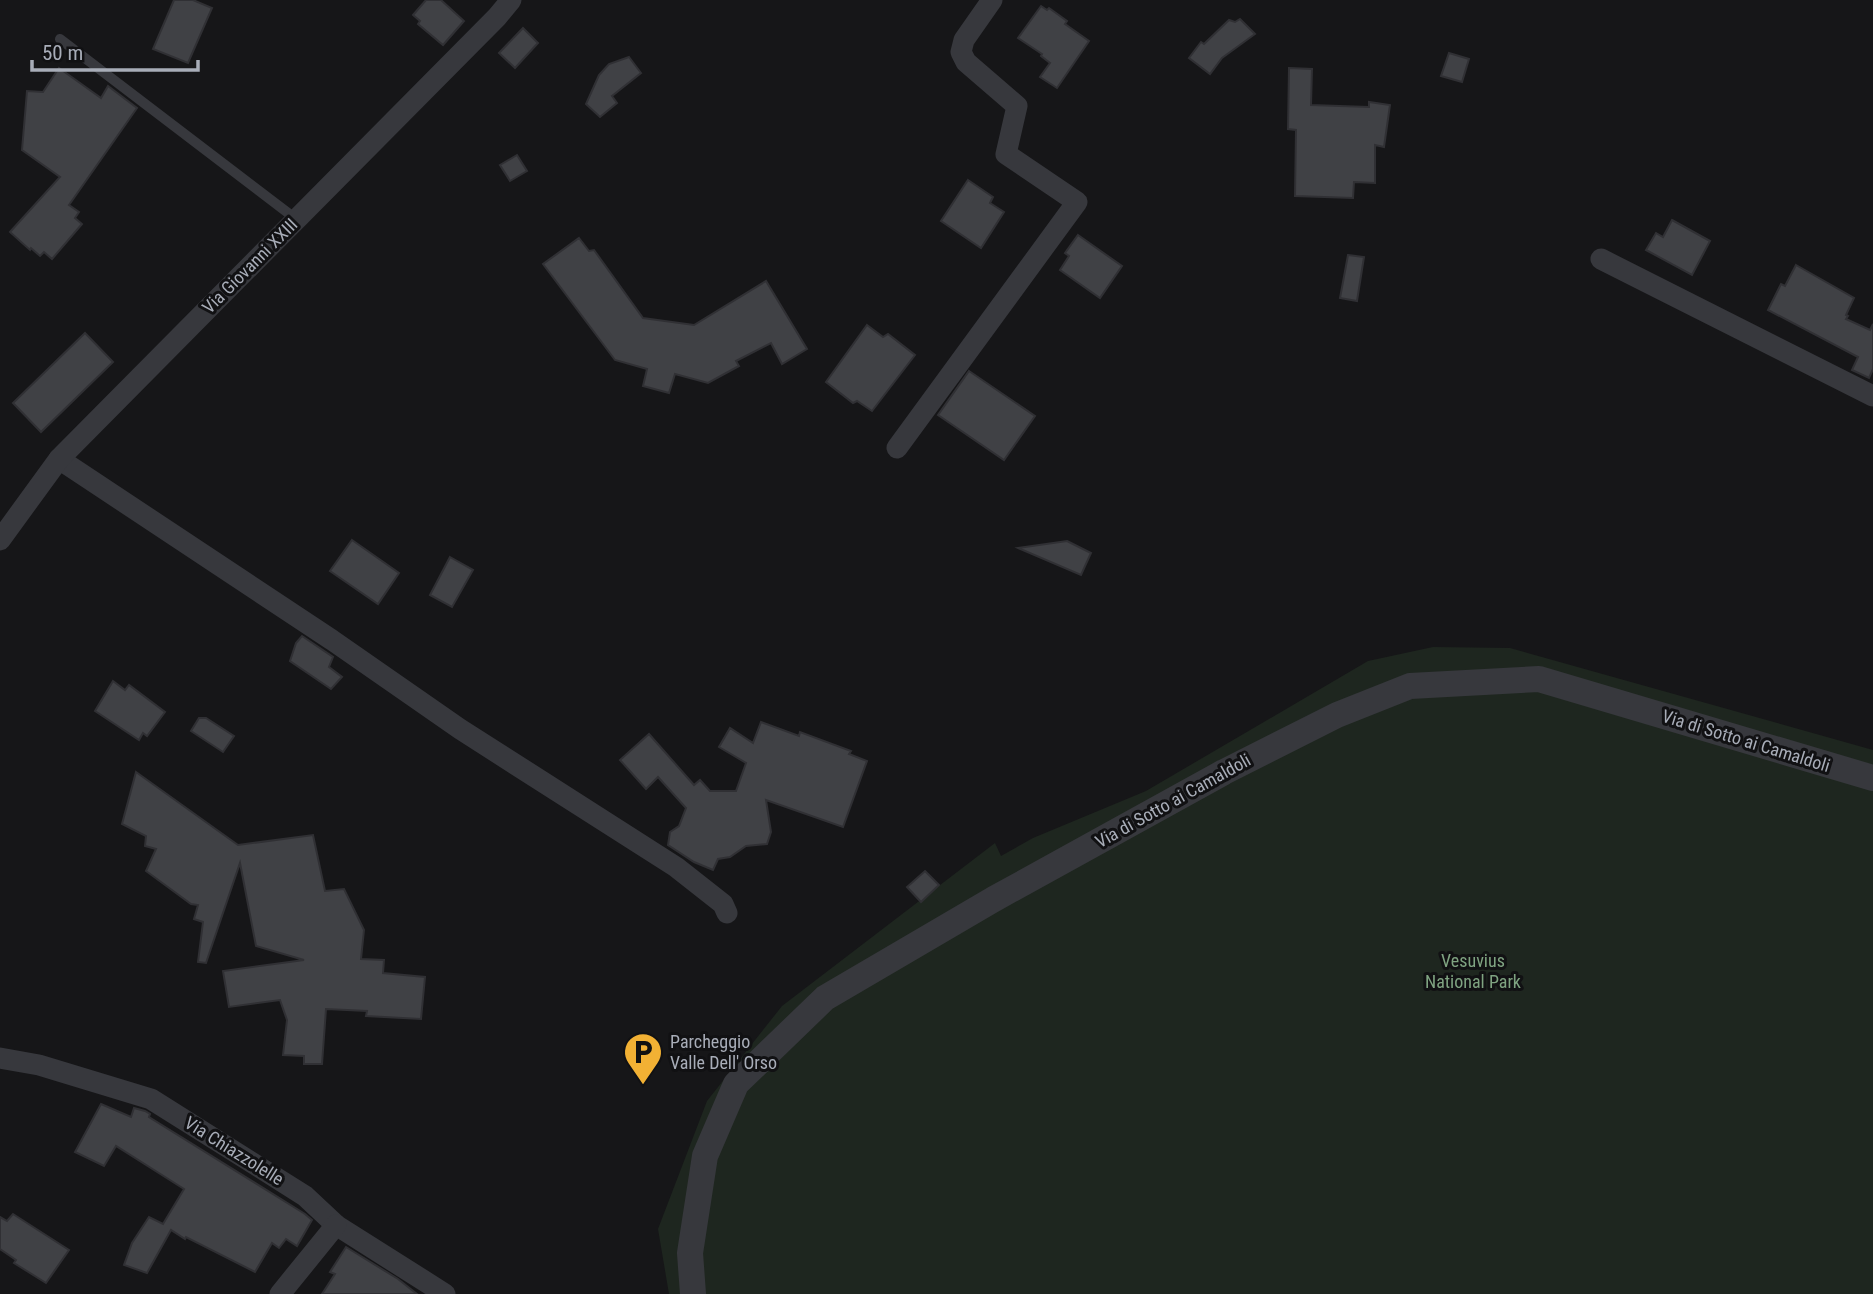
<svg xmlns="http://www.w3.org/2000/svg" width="1873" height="1294" font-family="'Roboto Condensed',sans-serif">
  <rect width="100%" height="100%" fill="#161618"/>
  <path fill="#1e261f" d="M1433,647L1510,648L1873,750V1294H669L658,1229L707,1101L782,1006L995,843L1001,856L1033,838L1146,791L1368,661Z"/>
  <g fill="#404145" stroke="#303034" stroke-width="2">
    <path d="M174,0H193L212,8L188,63L153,49Z"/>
    <path d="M426,0H441L464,21L443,45L418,24L420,21L413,15Z"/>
    <path d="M1041,6L1047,10L1049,8L1067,21L1065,24L1089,41L1057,88L1040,77L1050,63L1041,56L1042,54L1018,38Z"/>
    <path d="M1240,19L1255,34L1222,58L1210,74L1189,58L1201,42L1204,44L1229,20L1235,22Z"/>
    <path d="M523,28L538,43L515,68L499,53Z"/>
    <path d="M1449,53L1469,59L1462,82L1441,76Z"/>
    <path d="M629,57L641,73L612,96L617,103L600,117L586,104L599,75L609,64Z"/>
    <path d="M59,68L101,98L108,86L137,108L69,205L79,212L75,218L82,224L52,259L44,252L40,256L31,248L30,250L10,232L60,177L22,150L27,91L43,92Z"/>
    <path d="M1289,68L1312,69L1311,105L1369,107V102L1390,105L1384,147L1375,145V183L1354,182L1353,198L1295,196L1296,130L1288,129Z"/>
    <path d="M517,155L527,171L510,181L500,165Z"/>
    <path d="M968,180L993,197L990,203L1004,212L981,248L941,221Z"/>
    <path d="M1672,220L1710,241L1692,275L1646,250L1656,233L1663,237Z"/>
    <path d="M1078,235L1122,266L1100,298L1060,270L1069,256L1065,253Z"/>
    <path d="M579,238L589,251L594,250L643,318L694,325L766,281L807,349L782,364L771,343L736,361L739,366L708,383L675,374L669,393L643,386L647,369L615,360L543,264Z"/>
    <path d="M1348,255L1364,257L1357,301L1340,298Z"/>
    <path d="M1796,265L1854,298L1846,315L1848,316L1846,319L1870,330L1873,324V369L1869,378L1852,370L1858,357L1768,310L1781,284L1785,286Z"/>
    <path d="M867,325L883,337L888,334L915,355L872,411L857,401L853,403L826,382Z"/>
    <path d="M85,333L113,362L41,432L13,403Z"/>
    <path d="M969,371L1035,416L1004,460L938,415Z"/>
    <path d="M352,540L399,573L378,604L330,571Z"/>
    <path d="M1067,541L1091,553L1081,575L1018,548Z"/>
    <path d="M450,557L473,570L452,607L430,595Z"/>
    <path d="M302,636L333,657L329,667L342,677L331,689L290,661L296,643Z"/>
    <path d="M113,681L125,690L129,685L165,712L147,736L143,733L139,740L95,711Z"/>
    <path d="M199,718H206L234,736L223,752L191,731Z"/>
    <path d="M761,722L799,736L800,732L851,751L849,754L867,761L843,827L766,800L771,832L767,844L746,846L730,857L718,859L713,870L694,862L668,845L670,832L679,826L686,808L658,777L646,789L620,760L649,734L694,785L700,780L710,791H736L746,763L719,747L730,728L753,743Z"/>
    <path d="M136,772L238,845L313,835L325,891L344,889L364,930L361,959L384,960L383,973L425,977L421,1019L366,1016L367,1011L326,1009L322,1064H304V1056L283,1055L287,1020L280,1000L229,1007L223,971L304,960L256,946L240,863L206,963L198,962L203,922L194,919L198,905L191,904L146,871L156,849L145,846L146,836L122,824Z"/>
    <path d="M925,871L939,885L921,902L907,887Z"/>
    <path d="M101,1104L131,1117L134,1108L145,1111L150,1114L149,1117L305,1214L312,1220L297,1246L286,1239L279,1248L272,1243L255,1272L186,1237L185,1239L171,1230L147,1273L124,1265L132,1243L149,1217L163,1224L184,1189L116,1146L104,1166L75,1152Z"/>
    <path d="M13,1214L69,1250L46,1283L14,1263L16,1260L0,1249V1217L7,1221Z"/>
    <path d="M346,1247L398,1279L417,1294H322L335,1274L330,1272Z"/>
  </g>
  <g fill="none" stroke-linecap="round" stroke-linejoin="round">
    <path stroke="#37383d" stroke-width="10" d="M60,39L296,219"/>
    <g stroke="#37383d" stroke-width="21">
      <path d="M1601,259L1873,396"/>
      <path d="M897,448L1077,202L1006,154L1017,106L966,62L961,52L964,40L992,0"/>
      <path d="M59,459L332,640L460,729L676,867L723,904L727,913"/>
      <path d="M0,540L59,459L497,17L511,0"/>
      <path d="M0,1058L39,1065L151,1099L305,1196L336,1225L445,1294"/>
      <path d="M280,1294L336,1225"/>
    </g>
    <path stroke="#37383d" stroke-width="26" d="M693,1294L690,1253L705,1156L736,1084L825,998L994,899L1224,772L1337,715L1410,686L1539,679L1873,778"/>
  </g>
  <defs>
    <symbol id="parking-pin" viewBox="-11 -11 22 30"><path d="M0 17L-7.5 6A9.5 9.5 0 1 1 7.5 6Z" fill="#f2b134" stroke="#111113"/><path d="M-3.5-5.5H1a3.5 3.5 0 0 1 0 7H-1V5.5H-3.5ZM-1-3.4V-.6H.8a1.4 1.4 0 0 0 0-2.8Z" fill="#111"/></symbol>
  </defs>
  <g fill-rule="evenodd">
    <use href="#parking-pin" x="621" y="1030" width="44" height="60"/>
  </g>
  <g text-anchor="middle" stroke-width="6" stroke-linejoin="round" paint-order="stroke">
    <g font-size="18" fill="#a8adb8" stroke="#111113">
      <text transform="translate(250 266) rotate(-45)" y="6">Via Giovanni XXIII</text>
      <text transform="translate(1746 741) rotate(17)" y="6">Via di Sotto ai Camaldoli</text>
      <text transform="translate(1173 801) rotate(-29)" y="6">Via di Sotto ai Camaldoli</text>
      <text transform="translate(234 1151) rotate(32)" y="6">Via Chiazzolelle</text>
    </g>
    <g font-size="18" fill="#7fa381" stroke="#111113">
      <text x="1473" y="967">Vesuvius<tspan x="1473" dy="21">National Park</tspan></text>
    </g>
    <g font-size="18" fill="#a8adb8" stroke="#111113" text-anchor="start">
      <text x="670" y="1048">Parcheggio<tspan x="670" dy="21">Valle Dell' Orso</tspan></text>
    </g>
  </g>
  <path d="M32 60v10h166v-10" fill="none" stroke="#a8adb8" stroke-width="3.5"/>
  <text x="42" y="60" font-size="21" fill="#a8adb8" stroke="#111113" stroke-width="5" paint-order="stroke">50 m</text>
</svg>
